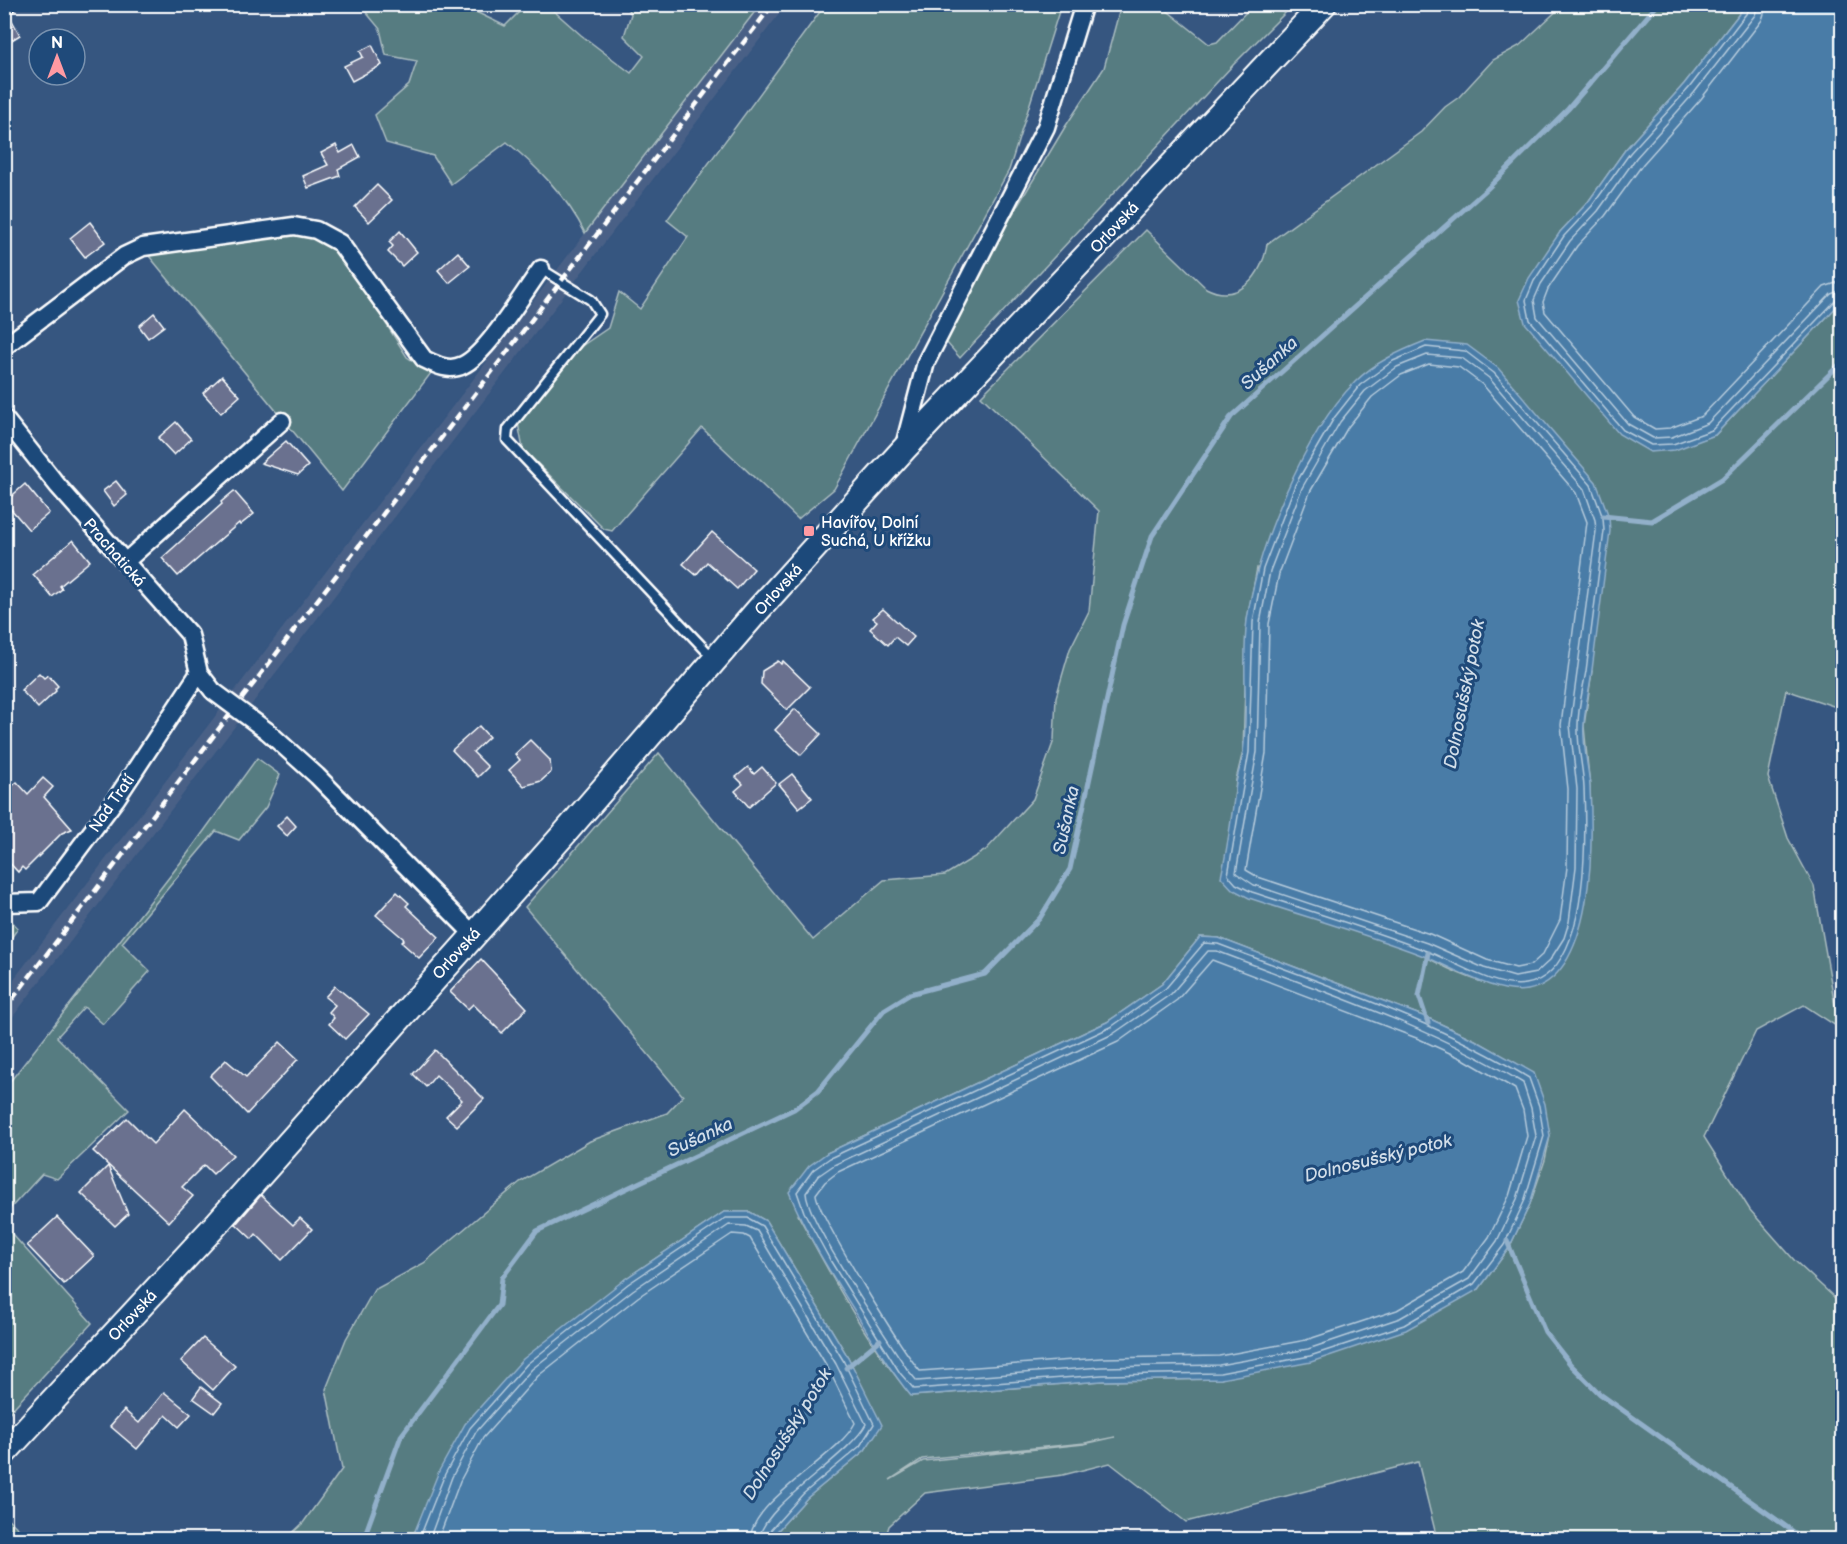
<svg xmlns="http://www.w3.org/2000/svg" width="1847" height="1544" font-family="'Balsamiq Sans',sans-serif">
  <rect width="100%" height="100%" fill="#365680"/>
  <filter id="ink" filterUnits="userSpaceOnUse"><feTurbulence type="fractalNoise" baseFrequency=".0167" numOctaves="2"/><feDisplacementMap in="SourceGraphic" scale="12" xChannelSelector="R" yChannelSelector="G"/><feConvolveMatrix kernelMatrix="1 2 1 2 8 2 1 2 1" color-interpolation-filters="sRGB"/></filter>
  <g filter="url(#ink)">
    <path fill="#4a6186" d="M760,5H786L5,1027L4,992Z"/>
    <g fill="#577b81" stroke="#abbdc0" stroke-width="1.5" fill-rule="evenodd">
      <path d="M360,5H476L474,11L505,26L526,5H547L581,35L631,73L644,56L624,36L631,14L625,5H760L585,233C567,196 538,168 507,142L451,184L433,156L386,143L375,115L409,85L417,61L386,55L380,29Z"/>
      <path d="M825,5H1061L1009,170L834,489L798,519L702,428L612,531L604,529L523,449L518,423L564,358L608,328L619,292L640,309L688,237L667,220Z"/>
      <path d="M1121,5H1160L1209,44L1217,42L1253,5H1293L1234,64L960,358L940,335L1065,127L1104,68Z"/>
      <path d="M1563,5H1746L1684,84L1625,150L1588,202L1560,232L1715,435L1842,301V709L1786,690L1768,777L1788,838L1814,886L1839,1028L1804,1005L1756,1031L1704,1137L1750,1210L1795,1261L1836,1299L1842,1302V1539H1437L1418,1462L1186,1522L1110,1463L1063,1475L925,1493L889,1526L885,1539H770L807,1498L865,1450L881,1425L848,1357L766,1221L750,1212H724L625,1279L415,1531L416,1539L285,1540L303,1523L342,1469L326,1389L346,1339L374,1290L424,1263L520,1182L590,1141L667,1113L683,1096L525,907L659,753L813,940L884,880L945,875L986,850L1033,799L1054,740L1056,697L1070,649L1089,611L1099,511L981,396L1146,230L1206,288C1239,305 1263,275 1267,244L1421,132L1445,107L1459,97L1493,60L1519,46ZM1257,568L1592,671L1584,726L1590,788L1589,868L1527,990C1467,989 1402,943 1352,913C1311,888 1270,864 1230,839L1236,780L1243,751L1247,621ZM1200,937L1219,938L1428,1018L1475,1040L1534,1074L1550,1136L1545,1160L1530,1204L1509,1248L1479,1289L1221,1379L1102,1381L912,1396C868,1345 830,1274 798,1215L827,1153L1107,1022L1162,984ZM1115,1437L1084,1444L923,1461L890,1480L922,1459L1085,1443Z"/>
      <path d="M297,232L318,238L340,251L407,357L431,373L342,491L145,251Z"/>
      <path d="M257,758L280,775L266,807L239,840L216,831L122,943L150,971L103,1024L84,1007L57,1037L129,1110L57,1179L42,1174L5,1214V1088L188,853Z"/>
      <path d="M5,914L18,928L5,947Z"/>
      <path d="M4,1225L92,1323L5,1417H4Z"/>
      <path d="M5,1516L29,1539H5Z"/>
    </g>
    <g fill="#497ca7" stroke="#92b0ca" stroke-width="1.5">
      <path d="M1746,5H1842V301L1715,435L1675,450L1650,452L1619,434L1525,323L1519,300L1529,278L1560,232L1588,202L1625,150L1684,84Z"/>
      <path d="M1425,341L1467,345L1498,368L1596,482L1609,517L1610,531C1604,577 1598,624 1592,670C1590,688 1585,706 1584,724C1582,745 1589,767 1590,787C1593,840 1596,976 1528,990C1497,996 1450,966 1421,955C1365,934 1306,917 1249,898L1232,889L1221,877C1228,846 1232,815 1236,783C1238,772 1242,762 1243,752C1249,708 1241,663 1247,620C1257,548 1304,433 1355,382C1375,362 1400,351 1425,341Z"/>
      <path d="M1200,937L1219,938L1428,1018L1475,1040L1534,1073L1545,1104L1550,1136L1530,1204L1509,1248L1479,1289L1406,1330L1311,1362L1221,1379L1102,1381L911,1396C889,1369 872,1340 854,1310C830,1272 806,1234 789,1192L809,1166L827,1153L1107,1022L1162,984Z"/>
      <path d="M724,1212H750L766,1221L848,1357L882,1425L865,1450L807,1498L770,1539H416L415,1531L439,1471L465,1424L523,1359L625,1279Z"/>
    </g>
    <g fill="none" stroke-linecap="round" stroke-linejoin="round">
      <g stroke="#b6cbdc" stroke-width="1.5">
        <path d="M1750,4L1749,10L1689,88L1630,153L1592,206L1564,236L1534,281L1526,300L1530,320L1623,430L1651,445L1673,444L1712,430L1836,300L1842,297"/>
        <path d="M1758,4L1755,15L1694,93L1636,158L1598,211L1570,241L1541,284L1534,300L1537,317L1628,424L1653,438L1672,437L1708,423L1831,294L1842,290"/>
        <path d="M1767,4L1762,20L1701,99L1643,164L1605,216L1577,246L1548,289L1543,302L1545,312L1634,417L1655,429L1670,428L1702,416L1824,287L1842,281"/>
        <path d="M1426,347L1465,351L1494,373L1591,485L1603,518L1604,531C1598,578 1592,624 1586,671C1583,689 1578,707 1578,725C1577,746 1583,767 1584,788C1586,836 1590,973 1526,984C1497,990 1452,960 1424,950C1367,928 1309,911 1252,892L1236,884L1228,875L1249,752L1253,622L1263,569L1295,485L1334,418L1360,385L1393,361Z"/>
        <path d="M1427,355L1462,358L1489,378L1584,489L1595,520L1596,531L1570,725L1577,789L1576,867L1569,922L1564,938L1550,960L1536,973L1515,977L1484,968L1427,943L1254,885L1236,873L1257,752L1260,623L1270,571L1302,488L1340,422L1365,391L1397,367Z"/>
        <path d="M1429,364L1459,367L1483,385L1576,493L1587,522L1561,725L1568,789L1567,867L1560,920L1543,954L1531,965L1516,968L1487,960L1430,934L1258,877L1246,870L1266,753L1269,624L1279,574L1310,492L1348,427L1372,397L1401,375Z"/>
        <path d="M1204,943L1218,944C1323,984 1433,1019 1529,1078L1539,1106L1544,1136L1524,1202L1504,1245L1474,1284L1404,1325L1310,1356L1220,1373L1102,1375L914,1389L900,1373L830,1260L804,1212L797,1192L813,1170L830,1158L1111,1027L1166,988Z"/>
        <path d="M1208,951H1217C1320,991 1428,1025 1523,1083L1531,1108L1536,1136L1517,1199L1497,1241L1469,1279L1400,1318L1308,1349L1219,1365L1101,1367L917,1381L907,1369C887,1338 807,1221 806,1193L818,1176L834,1165L1113,1034L1171,994Z"/>
        <path d="M1212,960L1419,1039L1465,1060L1515,1089L1523,1110L1527,1136L1509,1196L1489,1237L1463,1272L1397,1310L1306,1340L1219,1356L1101,1358L920,1371C903,1352 817,1213 816,1194L825,1182L838,1172L1118,1042L1177,1000Z"/>
        <path d="M421,1540L422,1532L445,1474L470,1428L527,1364L628,1284L726,1218H748L762,1226L843,1360L874,1424L860,1446L803,1494L768,1533L766,1540"/>
        <path d="M429,1540L452,1477L476,1432L532,1369L633,1290L729,1225L746,1226L757,1231L836,1364L866,1424C849,1457 761,1506 759,1540"/>
        <path d="M438,1540L460,1481L483,1438L538,1376L638,1297L732,1234L744,1235L750,1238L828,1368L855,1423C839,1456 751,1500 750,1540"/>
      </g>
      <g stroke="#92b0ca" stroke-width="5">
        <path d="M1603,516L1652,521L1722,479L1842,362"/>
        <path d="M1428,953L1419,996L1428,1023"/>
        <path d="M1507,1241L1545,1332L1571,1365L1600,1394L1805,1540"/>
        <path d="M846,1368L880,1340"/>
        <path d="M363,1540L401,1436L499,1305L502,1278L537,1231L794,1109L818,1091L884,1010L910,994L985,974L1040,918L1070,869L1123,625L1152,536L1231,417L1487,189L1568,109L1658,4"/>
      </g>
    </g>
    <g fill="#6a718f" stroke="#fff" stroke-width="1.5">
      <path d="M9,15L20,35L4,45V16Z"/>
      <path d="M372,45L382,65L352,81L344,66L363,57L360,51Z"/>
      <path d="M336,145L340,153L354,145L360,157L338,169L340,176L308,188L303,176L328,165L321,153Z"/>
      <path d="M377,185L392,200L369,222L355,207Z"/>
      <path d="M90,222L105,242L85,257L70,238Z"/>
      <path d="M400,231L417,252L402,266L388,252L393,246L389,242Z"/>
      <path d="M458,252L470,266L449,283L438,270Z"/>
      <path d="M154,313L164,326L148,338L139,326Z"/>
      <path d="M222,376L240,396L221,413L203,393Z"/>
      <path d="M176,422L191,439L174,455L158,438Z"/>
      <path d="M286,441L308,466L298,475L261,463Z"/>
      <path d="M116,481L127,495L114,506L103,491Z"/>
      <path d="M25,484L49,513L29,530L5,502Z"/>
      <path d="M234,491L254,514L240,525L239,523L178,576L162,558L222,504L221,502Z"/>
      <path d="M712,532L754,569L737,589L707,562L696,575L683,564Z"/>
      <path d="M73,540L90,561L60,586L62,589L52,597L33,574Z"/>
      <path d="M883,609L914,637L906,646L895,637L888,645L870,629L877,621L873,618Z"/>
      <path d="M778,661L781,664L783,661L810,687L787,710L761,684L762,671Z"/>
      <path d="M39,673L44,678L48,675L58,686L55,689L56,691L38,708L21,690Z"/>
      <path d="M795,709L821,734L801,755L775,730Z"/>
      <path d="M479,726L489,737L473,752L488,767L478,777L452,750Z"/>
      <path d="M530,740L550,760L551,772L541,781L524,786L509,770L520,760L515,754Z"/>
      <path d="M748,767L754,774L762,767L776,783L749,807L735,791L743,784L736,777Z"/>
      <path d="M792,774L812,798L799,808L779,784Z"/>
      <path d="M43,778L53,787L44,797L72,829L62,833L25,870L22,867L18,872L4,857V793L17,782L28,794Z"/>
      <path d="M287,816L296,826L287,836L277,826Z"/>
      <path d="M397,892L409,903L406,906L439,937L419,958L401,942L404,939L376,915Z"/>
      <path d="M481,959L527,1008L502,1033L473,1004L468,1009L450,992Z"/>
      <path d="M335,986L369,1014L345,1039L329,1024L334,1018L329,1012L335,1005L325,997Z"/>
      <path d="M280,1042L298,1059L247,1114L210,1076L226,1060L246,1077Z"/>
      <path d="M435,1050L484,1099L457,1126L446,1116L462,1100L436,1075L426,1087L413,1074Z"/>
      <path d="M185,1109L233,1155L213,1174L204,1165L182,1187L193,1196L169,1222L93,1151L127,1118L153,1144Z"/>
      <path d="M108,1166L128,1214L115,1226L81,1193Z"/>
      <path d="M261,1195L293,1225L300,1218L312,1229L282,1260L256,1234L252,1239L236,1224Z"/>
      <path d="M57,1217L94,1256L64,1284L27,1245Z"/>
      <path d="M203,1338L235,1366L213,1390L181,1361Z"/>
      <path d="M201,1387L222,1403L214,1413L193,1398Z"/>
      <path d="M164,1392L191,1414L179,1427L166,1415L137,1449L110,1426L124,1410L139,1423Z"/>
    </g>
    <g fill="none" stroke-linecap="round" stroke-linejoin="round">
      <defs>
        <path id="lane" d="M541,269L591,300L600,314L508,429L507,440L713,658"/>
        <g id="street">
          <path d="M4,6L7,4"/>
          <path d="M4,347L124,256L143,247L294,226L316,230L340,243L424,359C436,365 449,372 463,365C487,354 524,292 541,269"/>
          <path d="M4,418L58,486L190,635L199,673L213,691"/>
          <path d="M904,446L926,362L1046,127L1084,4"/>
          <path d="M125,562L282,421"/>
          <path d="M267,731L317,776L473,934"/>
          <path d="M4,903L39,902L116,799L199,673"/>
        </g>
        <path id="secondary" d="M4,1453L213,1228L565,833L758,610L904,449L1324,4"/>
      </defs>
      <use href="#lane" stroke="#fff" stroke-width="13"/>
      <use href="#street" stroke="#fff" stroke-width="21"/>
      <use href="#secondary" stroke="#fff" stroke-width="28"/>
      <use href="#lane" stroke="#1f4a7a" stroke-width="8"/>
      <use href="#street" stroke="#1f4a7a" stroke-width="16"/>
      <use href="#secondary" stroke="#1f4a7a" stroke-width="24"/>
      <path stroke="#fff" stroke-width="4.5" stroke-dasharray="9 4.5" stroke-linecap="butt" d="M4,1010L773,4"/>
      <defs>
        <path id="street-bridge" d="M213,691L267,731"/>
      </defs>
      <use href="#street-bridge" stroke="#fff" stroke-width="21" stroke-linecap="butt"/>
      <use href="#street-bridge" stroke="#1f4a7a" stroke-width="16"/>
    </g>
  </g>
  <rect fill="#ff9aa2" stroke="#1f4a7a" stroke-width="2" x="803" y="525" width="12" height="12" rx="3"/>
  <g text-anchor="middle" stroke-width="6" stroke-linejoin="round" paint-order="stroke">
    <g font-size="16" fill="#fff" stroke="#1f4a7a">
      <text transform="translate(1114 227) rotate(-47)" y="6">Orlovská</text>
      <text transform="translate(115 552) rotate(49)" y="6">Prachatická</text>
      <text transform="translate(778 589) rotate(-48)" y="6">Orlovská</text>
      <text transform="translate(111 803) rotate(-55)" y="6">Nad Tratí</text>
      <text transform="translate(456 953) rotate(-48)" y="6">Orlovská</text>
      <text transform="translate(132 1315) rotate(-47)" y="6">Orlovská</text>
    </g>
    <g font-size="16" fill="#fff" stroke="#1f4a7a" text-anchor="start">
      <text x="821" y="528">Havířov, Dolní<tspan x="821" dy="18">Suchá, U křížku</tspan></text>
    </g>
    <g font-size="18" font-style="italic" fill="#d2dee9" stroke="#1f4a7a">
      <text transform="translate(1269 363) rotate(-42)" y="6">Sušanka</text>
      <text transform="translate(1464 694) rotate(-79)" y="6">Dolnosušský potok</text>
      <text transform="translate(1066 820) rotate(-78)" y="6">Sušanka</text>
      <text transform="translate(700 1137) rotate(-25)" y="6">Sušanka</text>
      <text transform="translate(1378 1158) rotate(-14)" y="6">Dolnosušský potok</text>
      <text transform="translate(787 1434) rotate(-58)" y="6">Dolnosušský potok</text>
    </g>
  </g>
  <rect width="1847" height="1544" fill="none" stroke="#1f4a7a" stroke-width="24"/>
  <rect x="12" y="12" width="1823" height="1520" fill="none" stroke="#fff" stroke-width="2" filter="url(#ink)"/>
  <g transform="translate(57 57)"><circle r="28" fill="#1f4a7a" stroke="#7992af" stroke-width="1.5"/>
  <path d="M0-4.5L10 22L0 15L-10 22Z" fill="#ff9aa2"/>
  <text y="-9" font-size="16" font-weight="bold" text-anchor="middle" fill="#ffffff">N</text>
  </g>
</svg>
